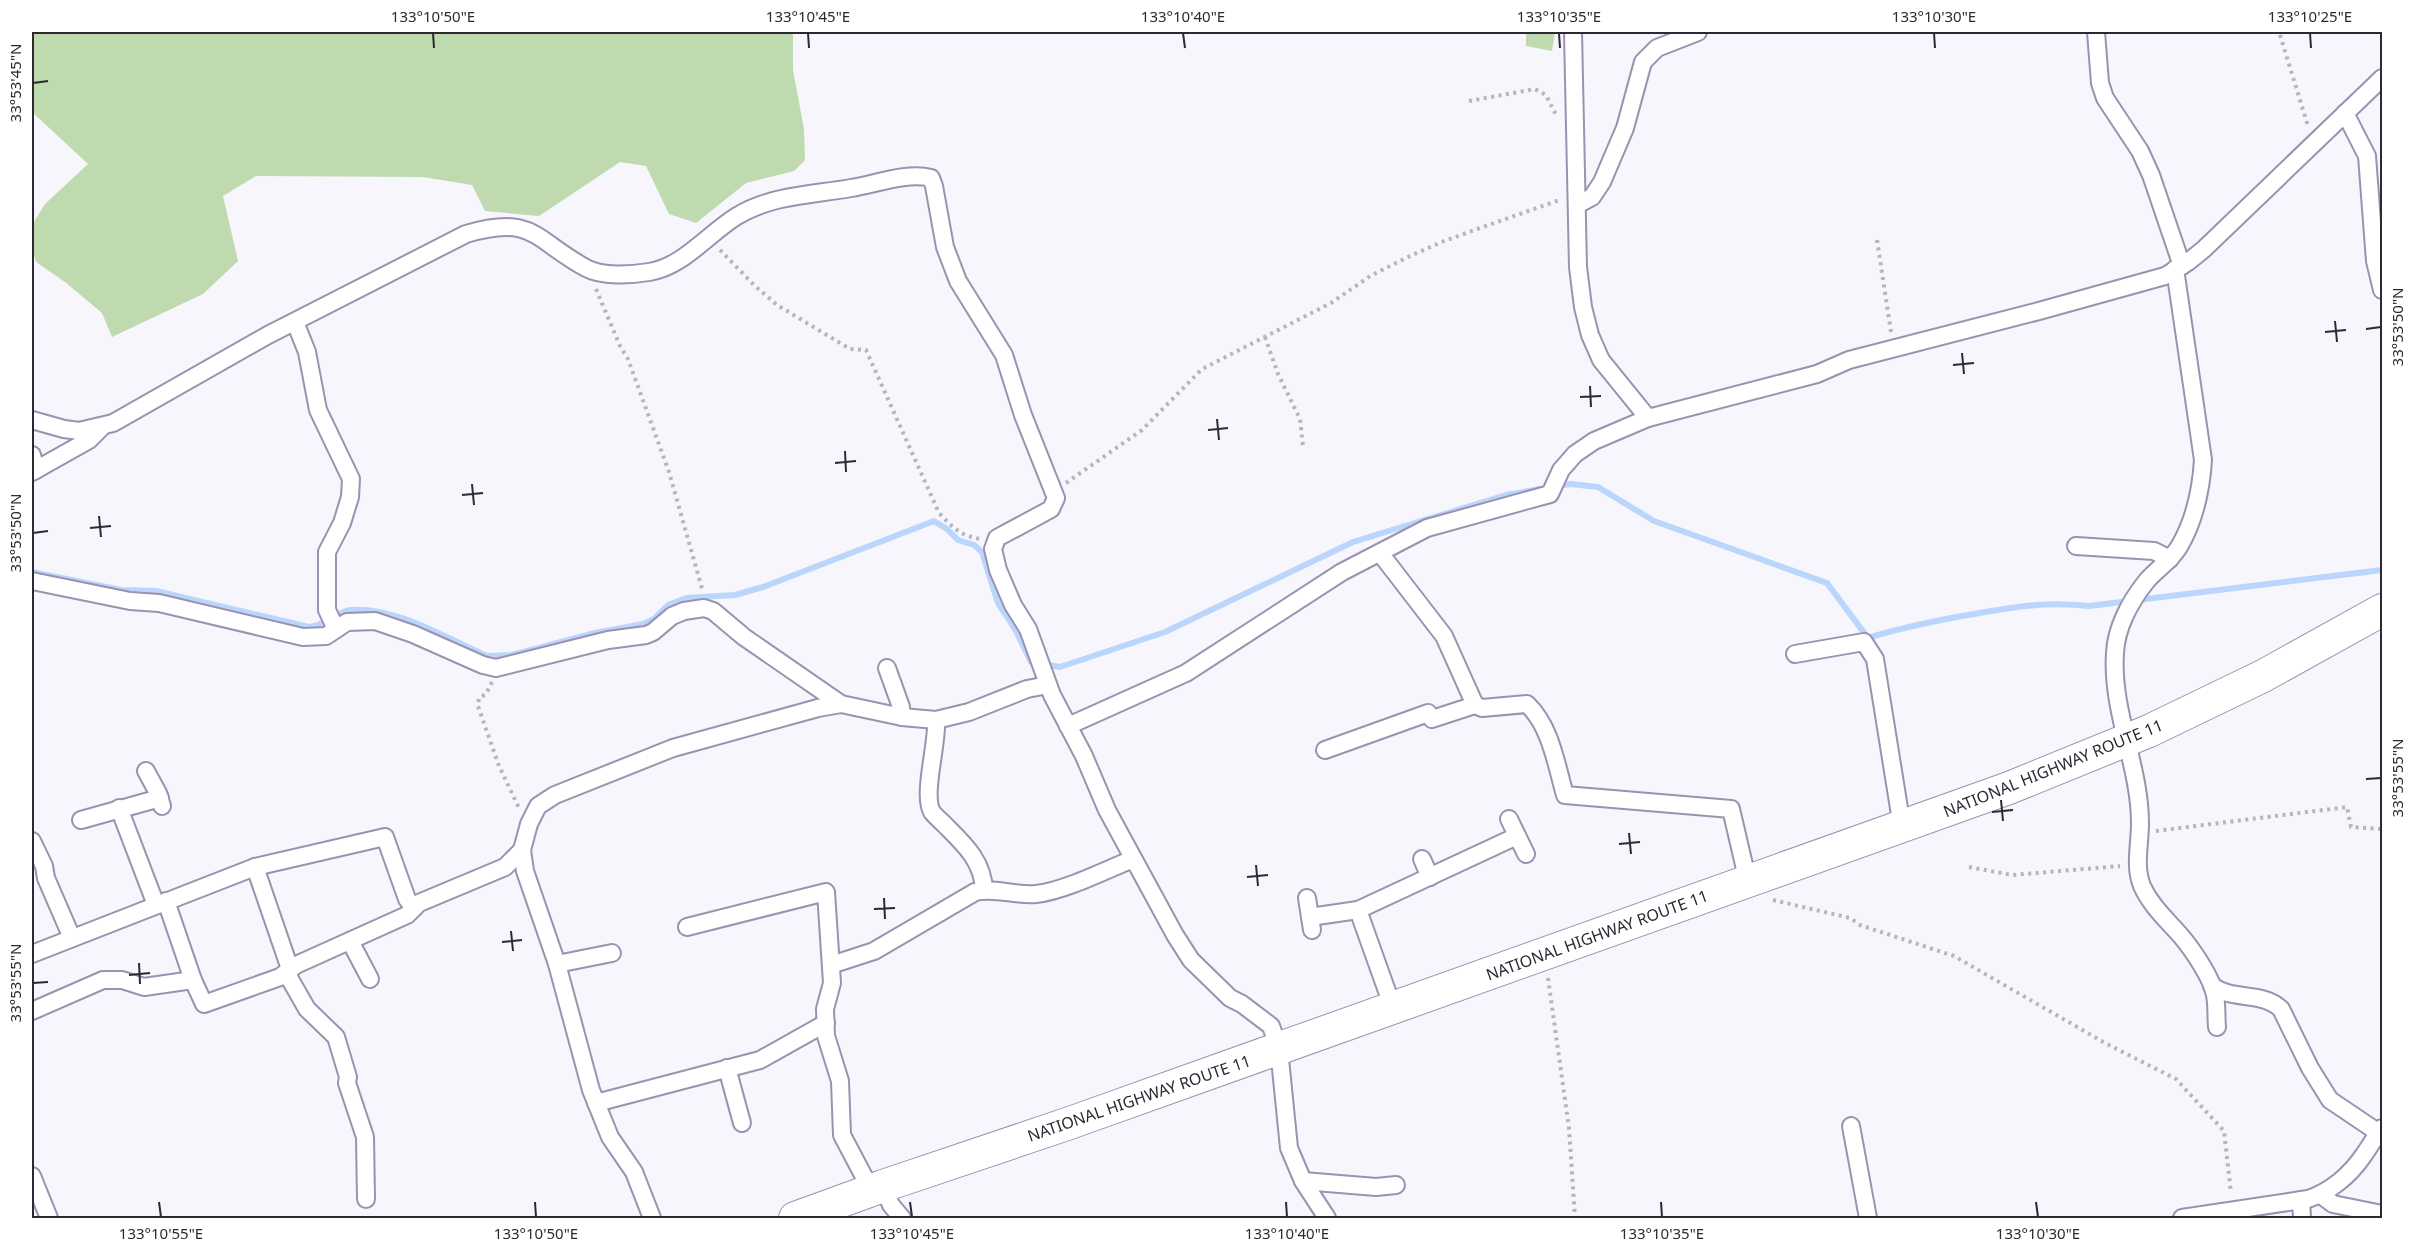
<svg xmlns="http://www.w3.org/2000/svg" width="2414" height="1250" font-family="'Noto Sans',sans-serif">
  <rect width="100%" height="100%" fill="#f7f6fc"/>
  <g fill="#bedaae">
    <path d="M32,32H793V70L804,129L805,160L794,171L746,183L696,223L669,214L646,166L620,162L539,216L485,211L472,185L423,177L256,176L223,196L238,261L203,294L112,337L102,313L65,282L36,262L32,248V225L45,204L88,164L32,112Z"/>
    <path d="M1526,32H1555L1552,51L1526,46Z"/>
  </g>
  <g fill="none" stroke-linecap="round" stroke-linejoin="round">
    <g stroke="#bad6fd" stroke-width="6">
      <path d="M1556,486L1571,484L1598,487L1654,521L1827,583L1868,638C1899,628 1930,622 1962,616C2009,608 2041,601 2089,606L2382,570"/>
      <path d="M32,572L121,590L156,591L309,627C325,626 337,611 351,610C394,606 448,639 487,656L512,655L595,633L643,624L654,619L668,605L686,598L735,595L763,587L934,521L947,529L958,540L974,545L982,552L998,603L1015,629L1031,662L1060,667L1165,632L1353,542L1506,495L1540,489"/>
    </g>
    <defs>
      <g id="street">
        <path d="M1573,32L1578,267L1583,307L1590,335L1601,360L1648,418"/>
        <path d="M2096,32L2100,83L2105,98L2140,151L2151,175L2182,266"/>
        <path d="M2345,113L2367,156L2375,261L2382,290"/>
        <path d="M1577,205L1592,197L1602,182L1625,128L1643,62L1657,48L1698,32"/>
        <path d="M2175,269L2203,460C2201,491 2195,520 2179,547C2169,563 2155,570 2145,583C2130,602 2116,628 2115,653C2111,711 2140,766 2140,823C2140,845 2134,866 2142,886C2151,906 2167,920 2181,936C2192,949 2212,978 2215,995C2217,1005 2216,1016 2217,1027"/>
        <path d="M295,322L307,352L318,410L351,479L350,497L342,523L327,552V610L336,629"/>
        <path d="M32,420L64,429L79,431L113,423L268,335L466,234C534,214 534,240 586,268C602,277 631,275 649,272C683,267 709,233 737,216C772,195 811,195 851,188C876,184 906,172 931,178L934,186L945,247L958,281L1004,355L1023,415L1056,498L1051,509L997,538L993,549L998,570L1013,605L1028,629L1052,695L1084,756L1107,810L1175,935L1191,960L1230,998L1242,1004L1271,1026L1279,1049L1289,1148L1303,1181L1327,1218"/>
        <path d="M32,455L36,470"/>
        <path d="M32,472L89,440L101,428"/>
        <path d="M2076,546L2154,551L2170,559"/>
        <path d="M1380,553L1444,636L1475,705L1482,708L1527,704C1551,727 1556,764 1565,795L1731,809L1748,882"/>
        <path d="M32,581L130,601L159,603L303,637L326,636L347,622L375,621L413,634L483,665L496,668L608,640L646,635L653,632L672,616L684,611L704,608L713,611L744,637L841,704"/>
        <path d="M1795,654L1864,642L1875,659L1902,827"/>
        <path d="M887,668L901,707L902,717"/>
        <path d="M936,720C938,743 922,794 932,812C935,816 941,821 945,825C964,844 983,861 984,890"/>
        <path d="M1068,726L1186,673L1342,572L1427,528L1550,494L1561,470L1575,454L1594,441L1648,418L1817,374L1849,360L2039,311L2165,276L2188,262L2204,249L2382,78"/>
        <path d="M1325,750L1428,713L1432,719L1475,705"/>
        <path d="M146,771L158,793L162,806"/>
        <path d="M119,808L156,905"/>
        <path d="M1509,819L1526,854"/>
        <path d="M81,820L160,798"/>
        <path d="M32,841L44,866L46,878L72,938"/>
        <path d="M1422,859L1430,877"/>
        <path d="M255,867L290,969"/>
        <path d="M1307,898L1312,930"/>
        <path d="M166,901L193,980L204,1004L280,977L296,965L407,915L419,903L505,867L522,850"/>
        <path d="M1358,910L1393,1008"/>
        <path d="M1310,917L1358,910L1517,836"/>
        <path d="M687,927L826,892L832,983L825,1009L826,1036L840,1081L842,1135L871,1190"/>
        <path d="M350,941L370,979"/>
        <path d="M32,954L255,867L385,837L407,899L414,908"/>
        <path d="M557,964L612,953"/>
        <path d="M831,965L874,951L975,892C995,887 1016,896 1036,894C1064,891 1106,870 1133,859"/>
        <path d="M287,974L307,1009L336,1037L348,1077L347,1083L365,1137L366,1199"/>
        <path d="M2212,986C2233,1001 2262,991 2281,1009L2310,1068L2330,1100L2379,1133"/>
        <path d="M32,1011L103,980H122L144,987L193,980"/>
        <path d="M727,1068L742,1123"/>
        <path d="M596,1103L760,1060L826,1023"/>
        <path d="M1851,1126L1868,1218"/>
        <path d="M32,1176L49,1218"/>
        <path d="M1303,1181L1376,1187L1396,1185"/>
        <path d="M883,1186L891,1205L902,1218"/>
        <path d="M2321,1195L2333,1204L2382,1214"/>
        <path d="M2301,1200L2302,1218"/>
        <path d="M652,1218L634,1172L610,1137L591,1090L557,964L525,871L522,850L529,824L538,806L555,795L673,748L818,708L841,704L902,717L936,720L969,712L1027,689L1048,685"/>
        <path d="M2182,1218L2308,1199C2330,1192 2350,1175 2363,1156C2370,1146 2375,1137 2382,1128"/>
      </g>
      <path id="highway" d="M795,1218L883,1186L1067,1124L2009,788L2149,731L2263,676L2382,610"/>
    </defs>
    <use href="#street" stroke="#9a92b0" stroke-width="20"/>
    <use href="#highway" stroke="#9a92b0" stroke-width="34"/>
    <g stroke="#b6b4bc" stroke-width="4" stroke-dasharray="3 4.5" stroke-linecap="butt">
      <path d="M2280,35L2308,126"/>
      <path d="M1469,101L1535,89L1546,95L1556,115"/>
      <path d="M1877,240L1891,332"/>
      <path d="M720,250L754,285L777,305L850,349L866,350L939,513C952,527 961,536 980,539"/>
      <path d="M596,289L620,346L628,359L669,472L703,592"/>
      <path d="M1265,337L1278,374L1300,419L1303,446"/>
      <path d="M1066,483L1142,430L1202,369L1331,303L1370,276L1410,256L1444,241L1559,200"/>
      <path d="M492,682L486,694L479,698L478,706L499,766L519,808"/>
      <path d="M2156,831L2347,807L2351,827L2382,829"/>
      <path d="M1969,867L2012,875L2120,866"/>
      <path d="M1773,900L1850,918L1860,925L1954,956L2103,1042L2176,1079L2224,1131L2231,1193"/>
      <path d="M1548,978L1569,1128L1575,1218"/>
    </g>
    <use href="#street" stroke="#fff" stroke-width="16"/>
    <use href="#highway" stroke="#fff" stroke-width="32"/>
  </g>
  <path fill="none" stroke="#2c2935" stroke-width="2" d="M433,33L434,48M808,33L809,48M1183,33L1185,48M1559,33L1560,48M1934,33L1935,48M2310,33L2311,48M33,83L48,81M2335,321L2337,342M2366,329L2381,327M2325,332L2346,330M1962,353L1964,374M1953,365L1974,363M1590,386L1591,407M1580,397L1601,396M1217,419L1219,440M1208,430L1228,428M845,451L846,472M835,463L856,461M472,484L474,505M462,495L483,493M99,516L101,537M90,528L111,526M33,533L48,531M2366,779L2381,778M2001,800L2003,821M1992,812L2013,810M1629,833L1631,854M1619,844L1640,842M1256,865L1258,886M1247,877L1268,875M884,898L885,919M874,909L895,908M511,931L513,951M502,942L522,940M139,963L140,984M129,975L150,973M33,983L48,982M159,1202L161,1217M535,1202L536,1217M910,1202L912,1217M1286,1202L1287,1217M1661,1202L1662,1217M2036,1202L2038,1217"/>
  <g text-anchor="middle" stroke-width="4.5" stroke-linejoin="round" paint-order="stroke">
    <g font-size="16" fill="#2c2935" stroke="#fff">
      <text transform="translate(2053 768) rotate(-22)" y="6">NATIONAL HIGHWAY ROUTE 11</text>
      <text transform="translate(1597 935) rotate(-20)" y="6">NATIONAL HIGHWAY ROUTE 11</text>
      <text transform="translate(1139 1098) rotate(-19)" y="6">NATIONAL HIGHWAY ROUTE 11</text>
    </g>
  </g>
  <rect width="2414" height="1250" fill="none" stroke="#ffffff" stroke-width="66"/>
  <rect x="33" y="33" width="2348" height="1184" fill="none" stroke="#2c2935" stroke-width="2"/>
  <g font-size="15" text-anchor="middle" fill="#2c2935">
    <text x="433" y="22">133°10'50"E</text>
    <text x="808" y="22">133°10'45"E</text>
    <text x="1183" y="22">133°10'40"E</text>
    <text x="1559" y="22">133°10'35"E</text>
    <text x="1934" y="22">133°10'30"E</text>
    <text x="2310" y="22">133°10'25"E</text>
    <text transform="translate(16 83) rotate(-90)" y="5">33°53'45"N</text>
    <text transform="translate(2398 327) rotate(-90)" y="5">33°53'50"N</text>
    <text transform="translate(16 533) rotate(-90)" y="5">33°53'50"N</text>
    <text transform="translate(2398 778) rotate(-90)" y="5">33°53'55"N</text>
    <text transform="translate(16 983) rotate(-90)" y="5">33°53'55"N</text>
    <text x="161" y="1239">133°10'55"E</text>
    <text x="536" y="1239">133°10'50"E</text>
    <text x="912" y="1239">133°10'45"E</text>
    <text x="1287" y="1239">133°10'40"E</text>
    <text x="1662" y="1239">133°10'35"E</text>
    <text x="2038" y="1239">133°10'30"E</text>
  </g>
</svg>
